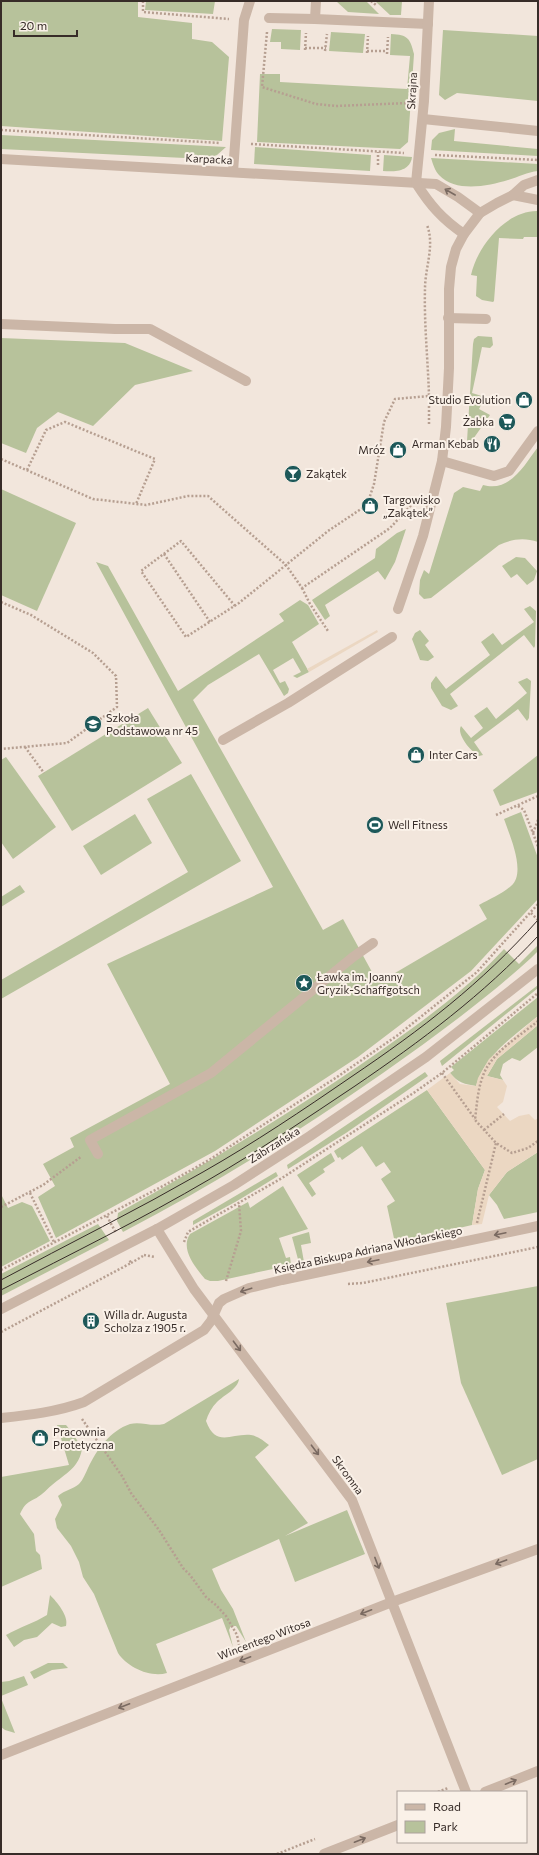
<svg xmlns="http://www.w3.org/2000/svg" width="539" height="1855" font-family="Commissioner,sans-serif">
  <rect width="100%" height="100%" fill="#f2e6dc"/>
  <g fill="#b7c29b">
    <path d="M1,1H138V17L192,23V39L212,42L229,57L222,141L1,126Z"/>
    <path d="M146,1H215L213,14L145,10Z"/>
    <path d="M336,1H366L379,14L348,12Z"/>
    <path d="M375,1H402L401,15H390Z"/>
    <path d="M272,29L301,30L300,50L281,49V42H270Z"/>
    <path d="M443,30L538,36V101L457,93L445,100L439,95Z"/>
    <path d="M331,32L365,34L363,53L329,51Z"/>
    <path d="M391,34C408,35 410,38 414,54L408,142L400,149L257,142L260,74H280V82L407,89L410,56L390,55Z"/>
    <path d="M455,129L454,141L538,149V156L431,150L432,140L439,133Z"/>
    <path d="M1,135L226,147L217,155L205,159L1,149Z"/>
    <path d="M255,147L371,155L370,171L254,164Z"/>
    <path d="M384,155L412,157C410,172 394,172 383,171Z"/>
    <path d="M431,158L538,164V171C527,172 519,177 508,180C488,186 456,193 439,175C435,171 433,164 431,158Z"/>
    <path d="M538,211V237H524L523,239L499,238L494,301L493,302L482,300L476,296L477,276L471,275C477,247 506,210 538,211Z"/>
    <path d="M478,336L492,337L493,345L490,348L482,347L472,393L485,397L479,409L490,415L471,442L467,441L473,344L474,339Z"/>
    <path d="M1,338L125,343L193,371L135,385L93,426L58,412L37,428L26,453L1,443Z"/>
    <path d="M538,447V542C524,537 512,539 499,545L431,598L424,599L419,594L420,580L424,570L429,574L454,493L463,487L480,491L483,485C510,493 525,464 538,447Z"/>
    <path d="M1,489L76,523L37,611L1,595Z"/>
    <path d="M406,529L395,562L385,580L378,571L325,605L330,616L325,620L312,600L375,558L376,549L397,533Z"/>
    <path d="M516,557L525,558L537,571L534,580L527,585L517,574L511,578L502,566Z"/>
    <path d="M96,562L108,566L178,691L284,621L279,614L300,600L308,605L319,624L292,642L309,672L297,678L293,676L301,672L293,658L273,670L280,683L285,681L289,689L288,693L284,696L259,654L208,685L193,700L323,930L343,919L378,983L487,919L479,905C490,899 502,894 511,886C527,873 509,834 504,819L521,812L538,858V899L471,971L358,1057L215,1151L56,1238L38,1197L55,1186L43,1164L74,1147L70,1138L170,1084L107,964L273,887Z"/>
    <path d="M530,606L536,611L535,646L534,648L524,635L450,694L458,706L451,710L442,706L431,688V683L436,676L446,689L490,655L481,642L493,633L502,645L534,622L524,609Z"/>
    <path d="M420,630L429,641L425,645L434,657L428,661L420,660L412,639L415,633Z"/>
    <path d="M527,678L531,681L529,718L527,721L518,709L474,742L483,755L479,756C471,752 456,734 461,726L471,738L483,728L474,716L487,707L496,719L527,693L518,682Z"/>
    <path d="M148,708L182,763L72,831L38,776Z"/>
    <path d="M538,755V792L500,806L493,790Z"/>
    <path d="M6,757L56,827L13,859L1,842V760Z"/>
    <path d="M191,774L241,861L1,999V980L188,872L147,799Z"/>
    <path d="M135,814L152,843L101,875L83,846Z"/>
    <path d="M20,885L25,892L1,907V897Z"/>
    <path d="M538,945V951L531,958C485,1000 434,1037 383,1073C300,1131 213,1185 123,1232L117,1221L118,1213C202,1167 284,1117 363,1063C413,1028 463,994 504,949L519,964Z"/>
    <path d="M538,985V988L442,1066L440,1061Z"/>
    <path d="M538,997V1016C514,1036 485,1054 476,1086C465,1084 458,1083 450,1073L454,1070L451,1067Z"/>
    <path d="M538,1025V1047L520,1061L512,1058L503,1064L500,1075L503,1080L487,1076L497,1059Z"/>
    <path d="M425,1072L428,1076L346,1133L288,1169L287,1165Z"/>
    <path d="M427,1090L485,1170L478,1189L472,1225L395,1243L387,1206L395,1201L381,1179L391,1172L384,1162L376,1167L362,1146L342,1160L340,1157L338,1158L334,1151Z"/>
    <path d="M538,1152V1212L504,1219L497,1205L489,1195L507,1172Z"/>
    <path d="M331,1153L335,1161L323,1169L325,1172L309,1183L316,1194L312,1197L297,1175Z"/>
    <path d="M276,1172L278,1176L237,1201L193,1225V1221Z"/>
    <path d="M283,1186L308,1229L279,1238L286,1258L290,1257L291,1265L218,1281H210L205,1279C195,1267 180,1249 190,1234L248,1202L250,1208Z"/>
    <path d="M1,1194L8,1208L22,1202L32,1206L50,1241L1,1267Z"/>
    <path d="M98,1224L109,1240L1,1296V1274Z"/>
    <path d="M309,1232L311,1243L301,1245L304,1262L299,1263L292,1237Z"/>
    <path d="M538,1286V1459L502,1475L461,1383L446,1303Z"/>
    <path d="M239,1379C238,1389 224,1395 217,1402C212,1407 208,1414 206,1421C216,1448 231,1433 251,1435C258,1436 264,1441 269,1445L255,1457L308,1523L285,1536L347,1510L365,1554L295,1582L279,1539L212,1569L221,1590L233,1609L246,1642L236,1626H231L229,1630L233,1647L222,1618L156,1644L167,1673C150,1678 127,1667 118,1653L94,1594L83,1577L79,1562L71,1546L57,1528L55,1519L62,1505L58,1496C65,1490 73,1489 79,1484C83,1480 86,1472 88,1468C97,1449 110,1431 130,1424C141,1421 150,1427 164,1424Z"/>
    <path d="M57,1425H66C69,1428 80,1444 82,1448C80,1467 65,1474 52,1485C48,1488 46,1491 42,1494C31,1503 27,1499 20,1514L34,1534L36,1551L40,1555L42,1569L1,1587V1477L69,1465Z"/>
    <path d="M50,1595C57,1602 69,1616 66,1626L61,1627L52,1623L37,1637L24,1640L14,1647L6,1635C20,1627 34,1623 47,1615Z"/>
    <path d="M48,1663H63L68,1668L52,1670L34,1679L30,1672Z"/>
    <path d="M24,1676L28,1685L1,1696V1682L9,1681Z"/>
    <path d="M1,1698L15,1733L5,1730L1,1727Z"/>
  </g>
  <g fill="#ebd7c2">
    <path d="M377,630L378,632L309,672L307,669Z"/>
    <path d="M538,1016V1025L497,1059L487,1076L503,1080L507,1086L503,1102L497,1107L510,1121L519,1116L529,1114L535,1120L538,1118V1152L507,1172L489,1195L482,1224L472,1225L478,1189L485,1170L427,1090L450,1073L460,1084L476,1086L478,1078L489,1059Z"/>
  </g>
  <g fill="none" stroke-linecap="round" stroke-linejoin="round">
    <g stroke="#b69f91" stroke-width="2.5" stroke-dasharray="2 2" stroke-linecap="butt">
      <path d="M143,1V12L229,19"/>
      <path d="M371,1L376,5"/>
      <path d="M267,32L262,87L316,104L336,106L408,103"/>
      <path d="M305,48H326"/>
      <path d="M305,50L306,33"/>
      <path d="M325,51L327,34"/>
      <path d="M367,51H387"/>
      <path d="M367,53L368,36"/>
      <path d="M387,54L388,37"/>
      <path d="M1,130L220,143"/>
      <path d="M251,144L404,153"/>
      <path d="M435,155L538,160"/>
      <path d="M378,165V152"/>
      <path d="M429,424V396"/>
      <path d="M1,459L93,499L146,505L188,496H208L286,565L302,588L390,528L416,500"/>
      <path d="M27,470L46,430L65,422L155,459L136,504"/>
      <path d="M164,554L210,622"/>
      <path d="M302,588L310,604L328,631"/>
      <path d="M1,602L31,615L93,653L116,676L117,707L67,743L1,749"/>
      <path d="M235,606L181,541L141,571L186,637L239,603L328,531L367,505L374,484L384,422L395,399L429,396C428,361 424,324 425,289C425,267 435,246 427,225"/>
      <path d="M25,747L44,773"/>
      <path d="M518,806L524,810L533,833L538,820"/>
      <path d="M496,815L538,796"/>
      <path d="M533,833L538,847"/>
      <path d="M531,913L538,920"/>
      <path d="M538,1021C521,1035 497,1049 486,1069C478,1084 477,1103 475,1120L496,1143L512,1153L528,1148L538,1141"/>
      <path d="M442,1073L475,1119"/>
      <path d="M484,1130L504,1114"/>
      <path d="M30,1193L54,1242"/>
      <path d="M1,1207L43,1185L82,1156"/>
      <path d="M107,1216L116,1233"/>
      <path d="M477,1223L496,1143"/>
      <path d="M184,1242L188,1232L282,1178L415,1092L442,1073L538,993"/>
      <path d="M144,1255L155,1257"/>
      <path d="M131,1263L143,1256"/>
      <path d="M1,1270L163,1186L209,1160L337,1077L398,1035L477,972L538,904"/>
      <path d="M226,1281L241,1231L239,1203"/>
      <path d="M348,1284L363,1283L538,1247"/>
      <path d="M1,1332L131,1263L129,1259"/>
      <path d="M82,1419L122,1476L131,1493L159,1530L183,1568L190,1575L206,1597L216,1605L226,1616L237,1635L239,1645"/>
      <path d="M438,1792L448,1788"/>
      <path d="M277,1854L315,1839"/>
    </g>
    <g stroke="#cbb6a7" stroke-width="10">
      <path d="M316,1L315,19L428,24"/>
      <path d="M269,18L315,19"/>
      <path d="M423,119L538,131"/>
      <path d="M233,172L244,20L250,1"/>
      <path d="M448,318L486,319"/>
      <path d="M442,461L494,476L509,471L538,431"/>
      <path d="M223,740L288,703L392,637"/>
      <path d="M98,1154L90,1140L211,1073L353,957L373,943"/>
    </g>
    <g stroke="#cbb6a7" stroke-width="10">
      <path d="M1,159L436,184L458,197L480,213"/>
      <path d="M416,183L424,101L429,1"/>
      <path d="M416,183C430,205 442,219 464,234"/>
      <path d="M513,195L538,200"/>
      <path d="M1,324L115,329H150L246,381"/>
      <path d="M398,609L423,536L442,461L446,427L449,368V289L451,267L456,249L464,234L480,213L497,203L513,195L524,185L538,180"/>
      <path d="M157,1229L194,1289L352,1500L466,1792"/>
      <path d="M1,1418C29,1415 57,1412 84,1402L204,1330L211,1321L219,1303L224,1299L249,1288L282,1280L538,1226"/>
      <path d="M1,1755L392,1602L538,1549"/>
      <path d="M485,1792L538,1771"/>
      <path d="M324,1854L398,1825"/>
    </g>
    <path stroke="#cbb6a7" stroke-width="10" d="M1,1309L157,1229L234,1185L310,1136L426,1057L538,969"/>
    <g stroke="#372c28" stroke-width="1">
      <path d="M1,1280C68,1244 137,1210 203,1172C254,1143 303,1110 351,1077C422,1029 481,984 538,920"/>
      <path d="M1,1290C71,1254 142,1219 210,1179C260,1150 307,1118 355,1086C421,1041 483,995 538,936"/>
    </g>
  </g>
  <defs><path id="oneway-shaft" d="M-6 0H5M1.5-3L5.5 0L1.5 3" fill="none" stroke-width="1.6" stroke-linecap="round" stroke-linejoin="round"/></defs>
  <g stroke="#7a6a61">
    <use href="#oneway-shaft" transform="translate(450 192) rotate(-150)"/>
    <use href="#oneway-shaft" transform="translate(500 1234) rotate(168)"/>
    <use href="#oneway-shaft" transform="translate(373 1261) rotate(168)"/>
    <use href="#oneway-shaft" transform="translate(246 1290) rotate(162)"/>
    <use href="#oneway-shaft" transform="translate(237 1346) rotate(53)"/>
    <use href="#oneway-shaft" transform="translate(315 1450) rotate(53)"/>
    <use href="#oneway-shaft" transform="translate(501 1562) rotate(160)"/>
    <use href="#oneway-shaft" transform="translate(377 1563) rotate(69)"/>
    <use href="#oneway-shaft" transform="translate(366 1612) rotate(159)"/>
    <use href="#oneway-shaft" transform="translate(245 1659) rotate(159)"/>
    <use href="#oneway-shaft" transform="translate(124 1706) rotate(159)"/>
    <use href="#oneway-shaft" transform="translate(511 1782) rotate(-22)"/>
    <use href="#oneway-shaft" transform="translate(360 1840) rotate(-21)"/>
  </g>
  <defs>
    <symbol id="shop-disc" viewBox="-11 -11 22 22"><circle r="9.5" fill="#1d5859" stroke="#faf1e8"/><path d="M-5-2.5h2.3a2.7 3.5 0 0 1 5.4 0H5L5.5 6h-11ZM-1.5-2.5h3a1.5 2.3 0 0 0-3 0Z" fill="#fff"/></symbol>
    <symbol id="supermarket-disc" viewBox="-11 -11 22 22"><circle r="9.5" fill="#1d5859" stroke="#faf1e8"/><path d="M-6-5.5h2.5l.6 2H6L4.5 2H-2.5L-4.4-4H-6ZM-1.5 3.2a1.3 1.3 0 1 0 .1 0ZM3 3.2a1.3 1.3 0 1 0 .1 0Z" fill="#fff"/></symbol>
    <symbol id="restaurant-disc" viewBox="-11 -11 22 22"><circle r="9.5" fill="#1d5859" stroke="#faf1e8"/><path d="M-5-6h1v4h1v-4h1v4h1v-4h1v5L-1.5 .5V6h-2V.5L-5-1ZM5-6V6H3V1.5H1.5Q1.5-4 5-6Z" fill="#fff"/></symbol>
    <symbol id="bar-disc" viewBox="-11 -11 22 22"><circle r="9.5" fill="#1d5859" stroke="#faf1e8"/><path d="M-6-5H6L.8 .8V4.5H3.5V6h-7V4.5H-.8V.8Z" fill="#fff"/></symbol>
    <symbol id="school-disc" viewBox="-11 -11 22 22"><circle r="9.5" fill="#1d5859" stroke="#faf1e8"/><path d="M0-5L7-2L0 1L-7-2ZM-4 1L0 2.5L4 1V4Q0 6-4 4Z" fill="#fff"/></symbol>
    <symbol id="stadium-disc" viewBox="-11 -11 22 22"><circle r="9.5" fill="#1d5859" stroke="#faf1e8"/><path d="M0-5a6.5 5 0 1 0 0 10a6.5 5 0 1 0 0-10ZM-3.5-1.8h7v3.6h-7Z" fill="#fff"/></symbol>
    <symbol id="sight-disc" viewBox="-11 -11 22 22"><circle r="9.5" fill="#1d5859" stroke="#faf1e8"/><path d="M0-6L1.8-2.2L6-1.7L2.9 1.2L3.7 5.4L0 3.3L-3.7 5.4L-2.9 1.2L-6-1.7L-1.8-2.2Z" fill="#fff"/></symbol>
    <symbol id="building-disc" viewBox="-11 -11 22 22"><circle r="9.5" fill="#1d5859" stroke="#faf1e8"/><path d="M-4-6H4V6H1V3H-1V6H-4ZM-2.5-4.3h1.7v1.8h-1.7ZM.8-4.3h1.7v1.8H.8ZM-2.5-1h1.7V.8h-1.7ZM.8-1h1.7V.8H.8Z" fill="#fff"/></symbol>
  </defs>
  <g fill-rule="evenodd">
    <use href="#shop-disc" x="514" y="390" width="20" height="20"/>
    <use href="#supermarket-disc" x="497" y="412" width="20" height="20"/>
    <use href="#restaurant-disc" x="482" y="434" width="20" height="20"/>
    <use href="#shop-disc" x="388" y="440" width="20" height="20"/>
    <use href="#bar-disc" x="283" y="464" width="20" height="20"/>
    <use href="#shop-disc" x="360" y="496" width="20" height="20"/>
    <use href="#school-disc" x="83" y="714" width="20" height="20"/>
    <use href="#shop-disc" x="406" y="745" width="20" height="20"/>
    <use href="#stadium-disc" x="365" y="815" width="20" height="20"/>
    <use href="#sight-disc" x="294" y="973" width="20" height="20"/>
    <use href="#building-disc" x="81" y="1311" width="20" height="20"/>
    <use href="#shop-disc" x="30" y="1428" width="20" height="20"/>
  </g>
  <g text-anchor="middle" stroke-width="4" stroke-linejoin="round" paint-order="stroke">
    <g font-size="11" fill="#372c28" stroke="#faf1e8">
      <text transform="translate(412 91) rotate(-87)" y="4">Skrajna</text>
      <text transform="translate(209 159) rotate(3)" y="4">Karpacka</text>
      <text transform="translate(274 1145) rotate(-32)" y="4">Zabrzańska</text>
      <text transform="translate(368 1250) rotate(-12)" y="4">Księdza Biskupa Adriana Włodarskiego</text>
      <text transform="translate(348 1475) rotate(54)" y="4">Skromna</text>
      <text transform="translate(264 1639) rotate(-21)" y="4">Wincentego Witosa</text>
    </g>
    <g font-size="11" fill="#372c28" stroke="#faf1e8" text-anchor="start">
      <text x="511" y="404" text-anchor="end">Studio Evolution</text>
      <text x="494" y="426" text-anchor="end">Żabka</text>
      <text x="479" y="448" text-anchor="end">Arman Kebab</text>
      <text x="385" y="454" text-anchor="end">Mróz</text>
      <text x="306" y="478">Zakątek</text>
      <text x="383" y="504">Targowisko<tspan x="383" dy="13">„Zakątek”</tspan></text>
      <text x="106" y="722">Szkoła<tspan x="106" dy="13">Podstawowa nr 45</tspan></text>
      <text x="429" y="759">Inter Cars</text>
      <text x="388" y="829">Well Fitness</text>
      <text x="317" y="981">Ławka im. Joanny<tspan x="317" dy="13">Gryzik-Schaffgotsch</tspan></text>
      <text x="104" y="1319">Willa dr. Augusta<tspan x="104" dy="13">Scholza z 1905 r.</tspan></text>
      <text x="53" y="1436">Pracownia<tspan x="53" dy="13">Protetyczna</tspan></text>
    </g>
  </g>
  <rect width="539" height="1855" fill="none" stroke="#372c28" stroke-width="4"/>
  <rect x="397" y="1791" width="130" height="52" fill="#faf1e8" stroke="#aca29b"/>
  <rect x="405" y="1804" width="20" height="6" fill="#cbb6a7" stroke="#aca29b"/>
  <text x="433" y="1811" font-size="12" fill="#372c28">Road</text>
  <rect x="405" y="1821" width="20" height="12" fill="#b7c29b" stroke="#aca29b"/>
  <text x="433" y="1831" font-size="12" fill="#372c28">Park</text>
  <path d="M14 30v6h63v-6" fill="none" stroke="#372c28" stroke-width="2"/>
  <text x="20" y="30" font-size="12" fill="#372c28" stroke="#faf1e8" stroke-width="3" paint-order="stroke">20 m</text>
</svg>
